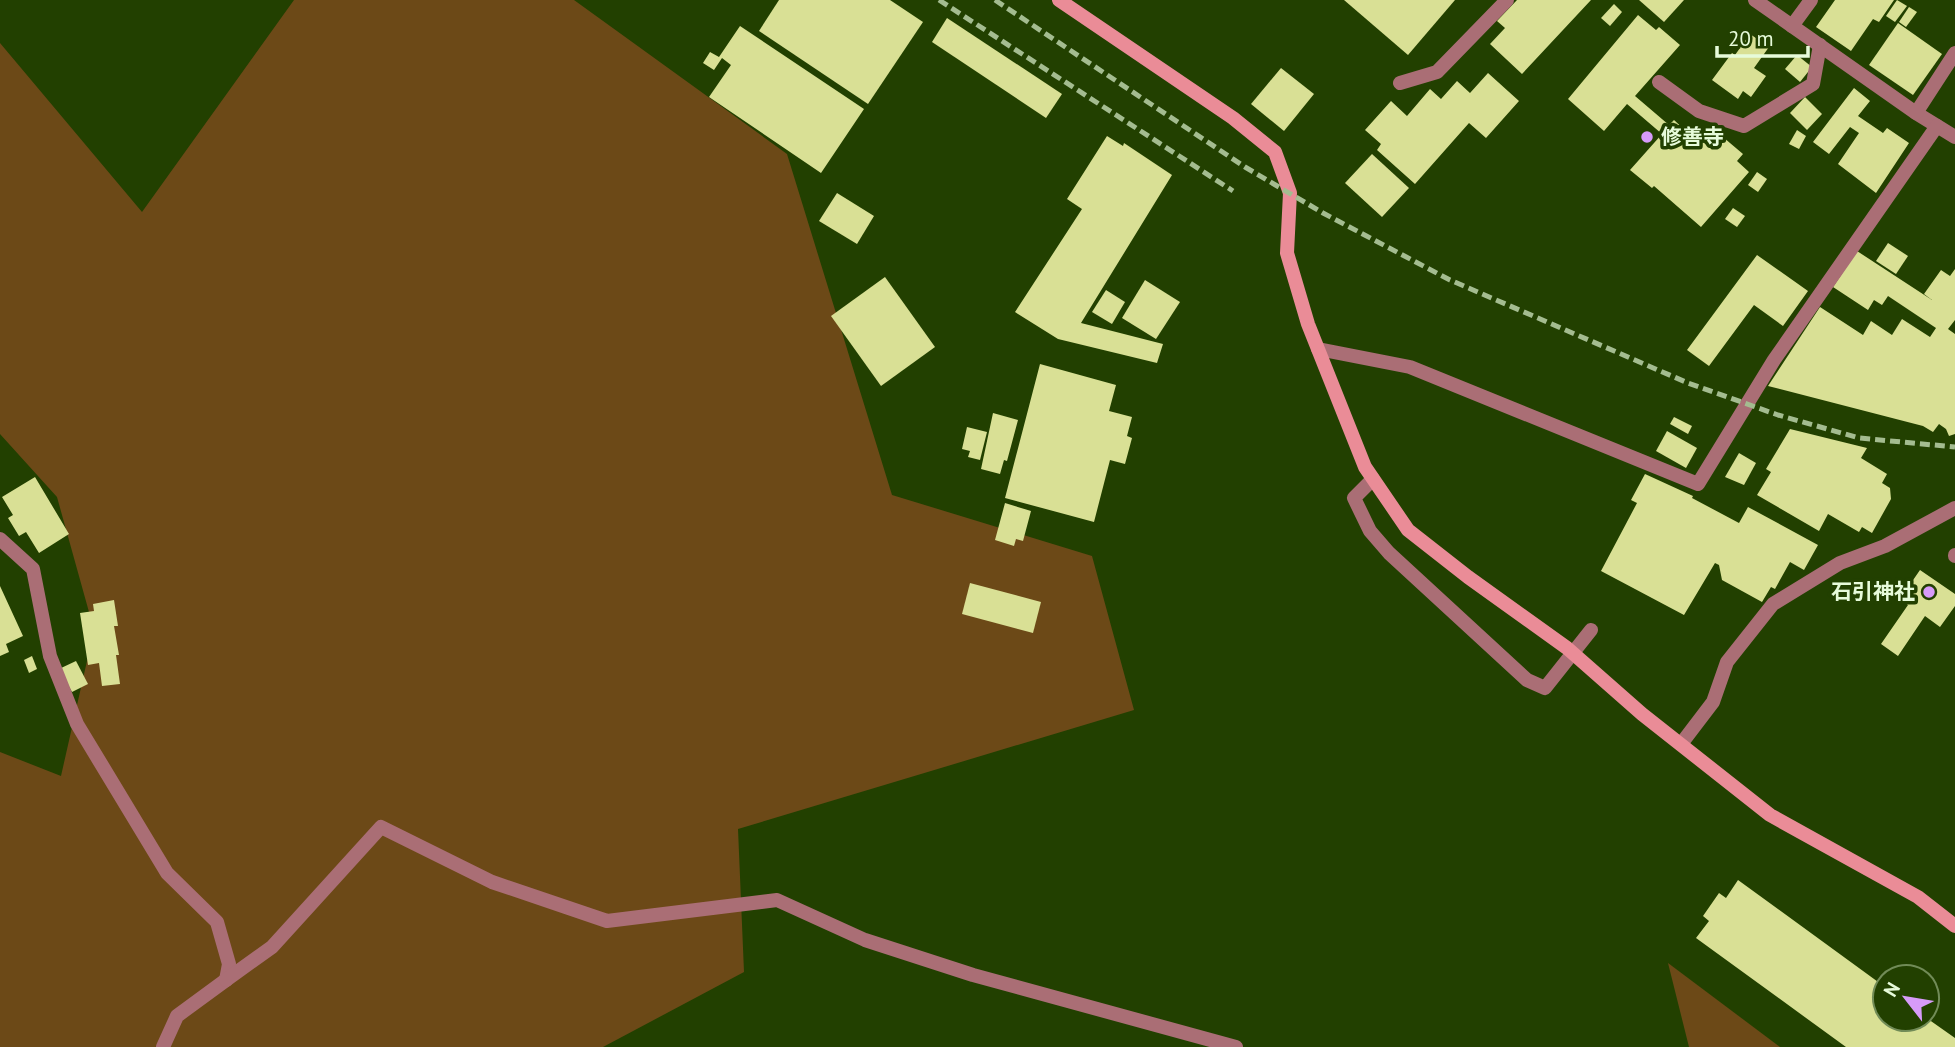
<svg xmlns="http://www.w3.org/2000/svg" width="1955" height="1047" font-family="'PT Sans','Noto Sans JP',sans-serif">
  <rect width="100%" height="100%" fill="#224000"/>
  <g fill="#6c4917">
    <path d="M294,0H574L787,154L892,495L1092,556L1134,710L738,829L744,972L603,1047H0V752L61,776L94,630L57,497L0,434V43L142,212Z"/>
    <path d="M1668,963L1780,1047H1689Z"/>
  </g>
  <g fill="#d9e095">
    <path d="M779,0H890L923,22L868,104L759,31Z"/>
    <path d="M1344,0H1455L1408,55Z"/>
    <path d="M1517,0H1591L1522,74L1490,44L1505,28L1497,21Z"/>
    <path d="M1639,0H1684L1664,22Z"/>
    <path d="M1835,0H1894L1879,22L1873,19L1851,51L1816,27Z"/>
    <path d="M1897,0L1907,6L1895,22L1886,16Z"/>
    <path d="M1614,4L1622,12L1610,26L1601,18Z"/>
    <path d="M1909,7L1917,12L1906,27L1899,22Z"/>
    <path d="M1638,15L1656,30L1659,27L1680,45L1635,96L1669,125L1674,120L1690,135L1698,126L1711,138L1717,132L1743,154L1737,161L1749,172L1701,227L1654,186L1652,188L1630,170L1662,134L1627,104L1604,131L1568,99Z"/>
    <path d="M947,18L1062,94L1046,118L932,42Z"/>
    <path d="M1898,23L1942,54L1913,95L1869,65Z"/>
    <path d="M740,26L864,109L821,173L709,97L731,65L722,58L714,70L703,63L710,52L719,57Z"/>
    <path d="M1750,34L1769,47L1754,68L1766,76L1751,97L1743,91L1738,99L1712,80L1732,53L1735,55Z"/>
    <path d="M1797,55L1812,67L1800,82L1785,69Z"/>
    <path d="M1281,68L1314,94L1284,131L1251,104Z"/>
    <path d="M1488,73L1519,101L1486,138L1469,123L1415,184L1377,150L1381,144L1365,130L1391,101L1407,116L1430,89L1441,99L1457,81L1470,93Z"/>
    <path d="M1854,88L1870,101L1858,116L1883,133L1887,128L1909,143L1876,193L1838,164L1859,133L1850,127L1829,154L1813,142Z"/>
    <path d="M1805,97L1822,114L1807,130L1790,113Z"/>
    <path d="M1797,130L1806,136L1799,149L1789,144Z"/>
    <path d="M1107,136L1123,146L1124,143L1172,175L1081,323L1163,344L1157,363L1058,339L1015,312L1082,209L1067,199Z"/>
    <path d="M1372,154L1409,188L1382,217L1345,183Z"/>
    <path d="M1757,172L1767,179L1758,192L1748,185Z"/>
    <path d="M837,193L874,216L857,244L819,221Z"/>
    <path d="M1733,208L1745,216L1737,227L1725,219Z"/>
    <path d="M1888,243L1908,256L1896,274L1876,261Z"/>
    <path d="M1857,251L1932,300L1924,294L1941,270L1950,276L1955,269V320L1948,329L1955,334V434L1949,436L1946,429L1939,424L1933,432L1923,426L1768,386L1820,307L1863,335L1871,321L1892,335L1902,319L1930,337L1936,328L1888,296L1882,305L1874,300L1868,310L1833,287Z"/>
    <path d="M1757,255L1808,291L1783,326L1754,305L1709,366L1687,350Z"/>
    <path d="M885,277L935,347L881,386L831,316Z"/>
    <path d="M1145,280L1180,302L1156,339L1122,318Z"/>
    <path d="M1106,290L1125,302L1112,324L1092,312Z"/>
    <path d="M1040,364L1116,385L1109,411L1132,417L1127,436L1132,438L1125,464L1110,460L1094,522L1005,498Z"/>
    <path d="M993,413L1018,420L1007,461L1004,460L1000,474L981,469Z"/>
    <path d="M1674,417L1692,426L1688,434L1670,424Z"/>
    <path d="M967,427L987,432L980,460L968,457L970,451L962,449Z"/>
    <path d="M1790,429L1867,448L1861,458L1887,474L1882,483L1890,488L1891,499L1872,533L1862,527L1859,532L1828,514L1819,531L1757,495L1771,472L1766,469Z"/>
    <path d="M1667,431L1697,448L1686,468L1656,451Z"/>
    <path d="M1739,453L1756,463L1744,485L1725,477Z"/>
    <path d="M1645,474L1693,496L1692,498L1739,523L1748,507L1818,545L1804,570L1790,562L1775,589L1771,587L1762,602L1722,580L1719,565L1715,563L1684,615L1601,571L1637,503L1631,500Z"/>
    <path d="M35,477L69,534L39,553L26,532L19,536L8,518L13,515L2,497Z"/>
    <path d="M1005,503L1031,511L1023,541L1016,539L1014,546L995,540Z"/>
    <path d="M1920,570L1955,594V606L1940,627L1925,616L1898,656L1881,644L1908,605L1900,599Z"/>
    <path d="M970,583L1041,602L1033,633L962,614Z"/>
    <path d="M0,586L23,636L6,644L9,652L0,656Z"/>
    <path d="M114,600L118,626H114L119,655H116L120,684L102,686L99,663L88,665L80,613L94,611L93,604Z"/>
    <path d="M32,656L37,669L29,673L24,660Z"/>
    <path d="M76,661L88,684L72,692L59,669Z"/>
    <path d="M1738,880L1885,987V1019H1928L1955,1038V1047H1846L1696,938L1709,921L1703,916L1719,893L1726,898Z"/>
  </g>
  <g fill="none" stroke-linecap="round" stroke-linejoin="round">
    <g stroke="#aa6e75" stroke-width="14">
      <path d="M1659,82L1699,111L1744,126L1813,84L1820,45"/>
      <path d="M1373,479L1354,498L1370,531L1389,553L1527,680L1545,688L1591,630"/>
      <path d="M163,1047L177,1016L226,980"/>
    </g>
    <g stroke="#aa6e75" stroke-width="14">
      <path d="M1755,0L1916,113L1955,137"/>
      <path d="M1792,26L1811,0"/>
      <path d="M1400,83L1437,72L1507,0"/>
      <path d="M1916,113L1955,53"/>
      <path d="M1318,349L1410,367L1698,484L1774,360L1937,126"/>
      <path d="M0,539L33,569L50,656L77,724L167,873L217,922L229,964L226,980"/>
      <path d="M1955,556V555"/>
      <path d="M1681,744L1713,702L1727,662L1773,604L1840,563L1885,546L1955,508"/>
      <path d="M226,980L272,947L381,827L492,882L607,921L777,900L865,940L973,975L1236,1047"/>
    </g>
    <path stroke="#ea8c97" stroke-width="14" d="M1059,0L1233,118L1275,152L1290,193L1287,253L1308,324L1365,467L1408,530L1468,577L1567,648L1642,714L1770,815L1918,897L1955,926"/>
    <g stroke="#a4bc90" stroke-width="5" stroke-dasharray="10 5" stroke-linecap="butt">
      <path d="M939,0L1233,191"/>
      <path d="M995,0L1245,167L1323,213L1450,280L1688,383L1778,415L1859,438L1955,447"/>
    </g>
  </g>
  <g fill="#d79bf9" stroke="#224000" stroke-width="2.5">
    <circle cx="1647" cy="137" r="7"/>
    <circle cx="1929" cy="592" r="7"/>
  </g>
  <g text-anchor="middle" stroke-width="7" stroke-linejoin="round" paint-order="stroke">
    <g font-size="21" font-weight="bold" fill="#e7fbda" stroke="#224000" text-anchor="start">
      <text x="1661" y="144">修善寺</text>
      <text x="1915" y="599" text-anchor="end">石引神社</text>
    </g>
  </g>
  <g transform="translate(1906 998) rotate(301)"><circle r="33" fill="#224000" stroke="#718b57" stroke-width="2"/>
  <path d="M0-5L12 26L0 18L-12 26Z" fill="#d79bf9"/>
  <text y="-10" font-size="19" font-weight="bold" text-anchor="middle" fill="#e7fbda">N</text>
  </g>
  <path d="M1717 46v10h91v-10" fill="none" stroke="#e7fbda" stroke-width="3.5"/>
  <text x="1728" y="46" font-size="21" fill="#e7fbda" stroke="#224000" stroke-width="5" paint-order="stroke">20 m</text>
</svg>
